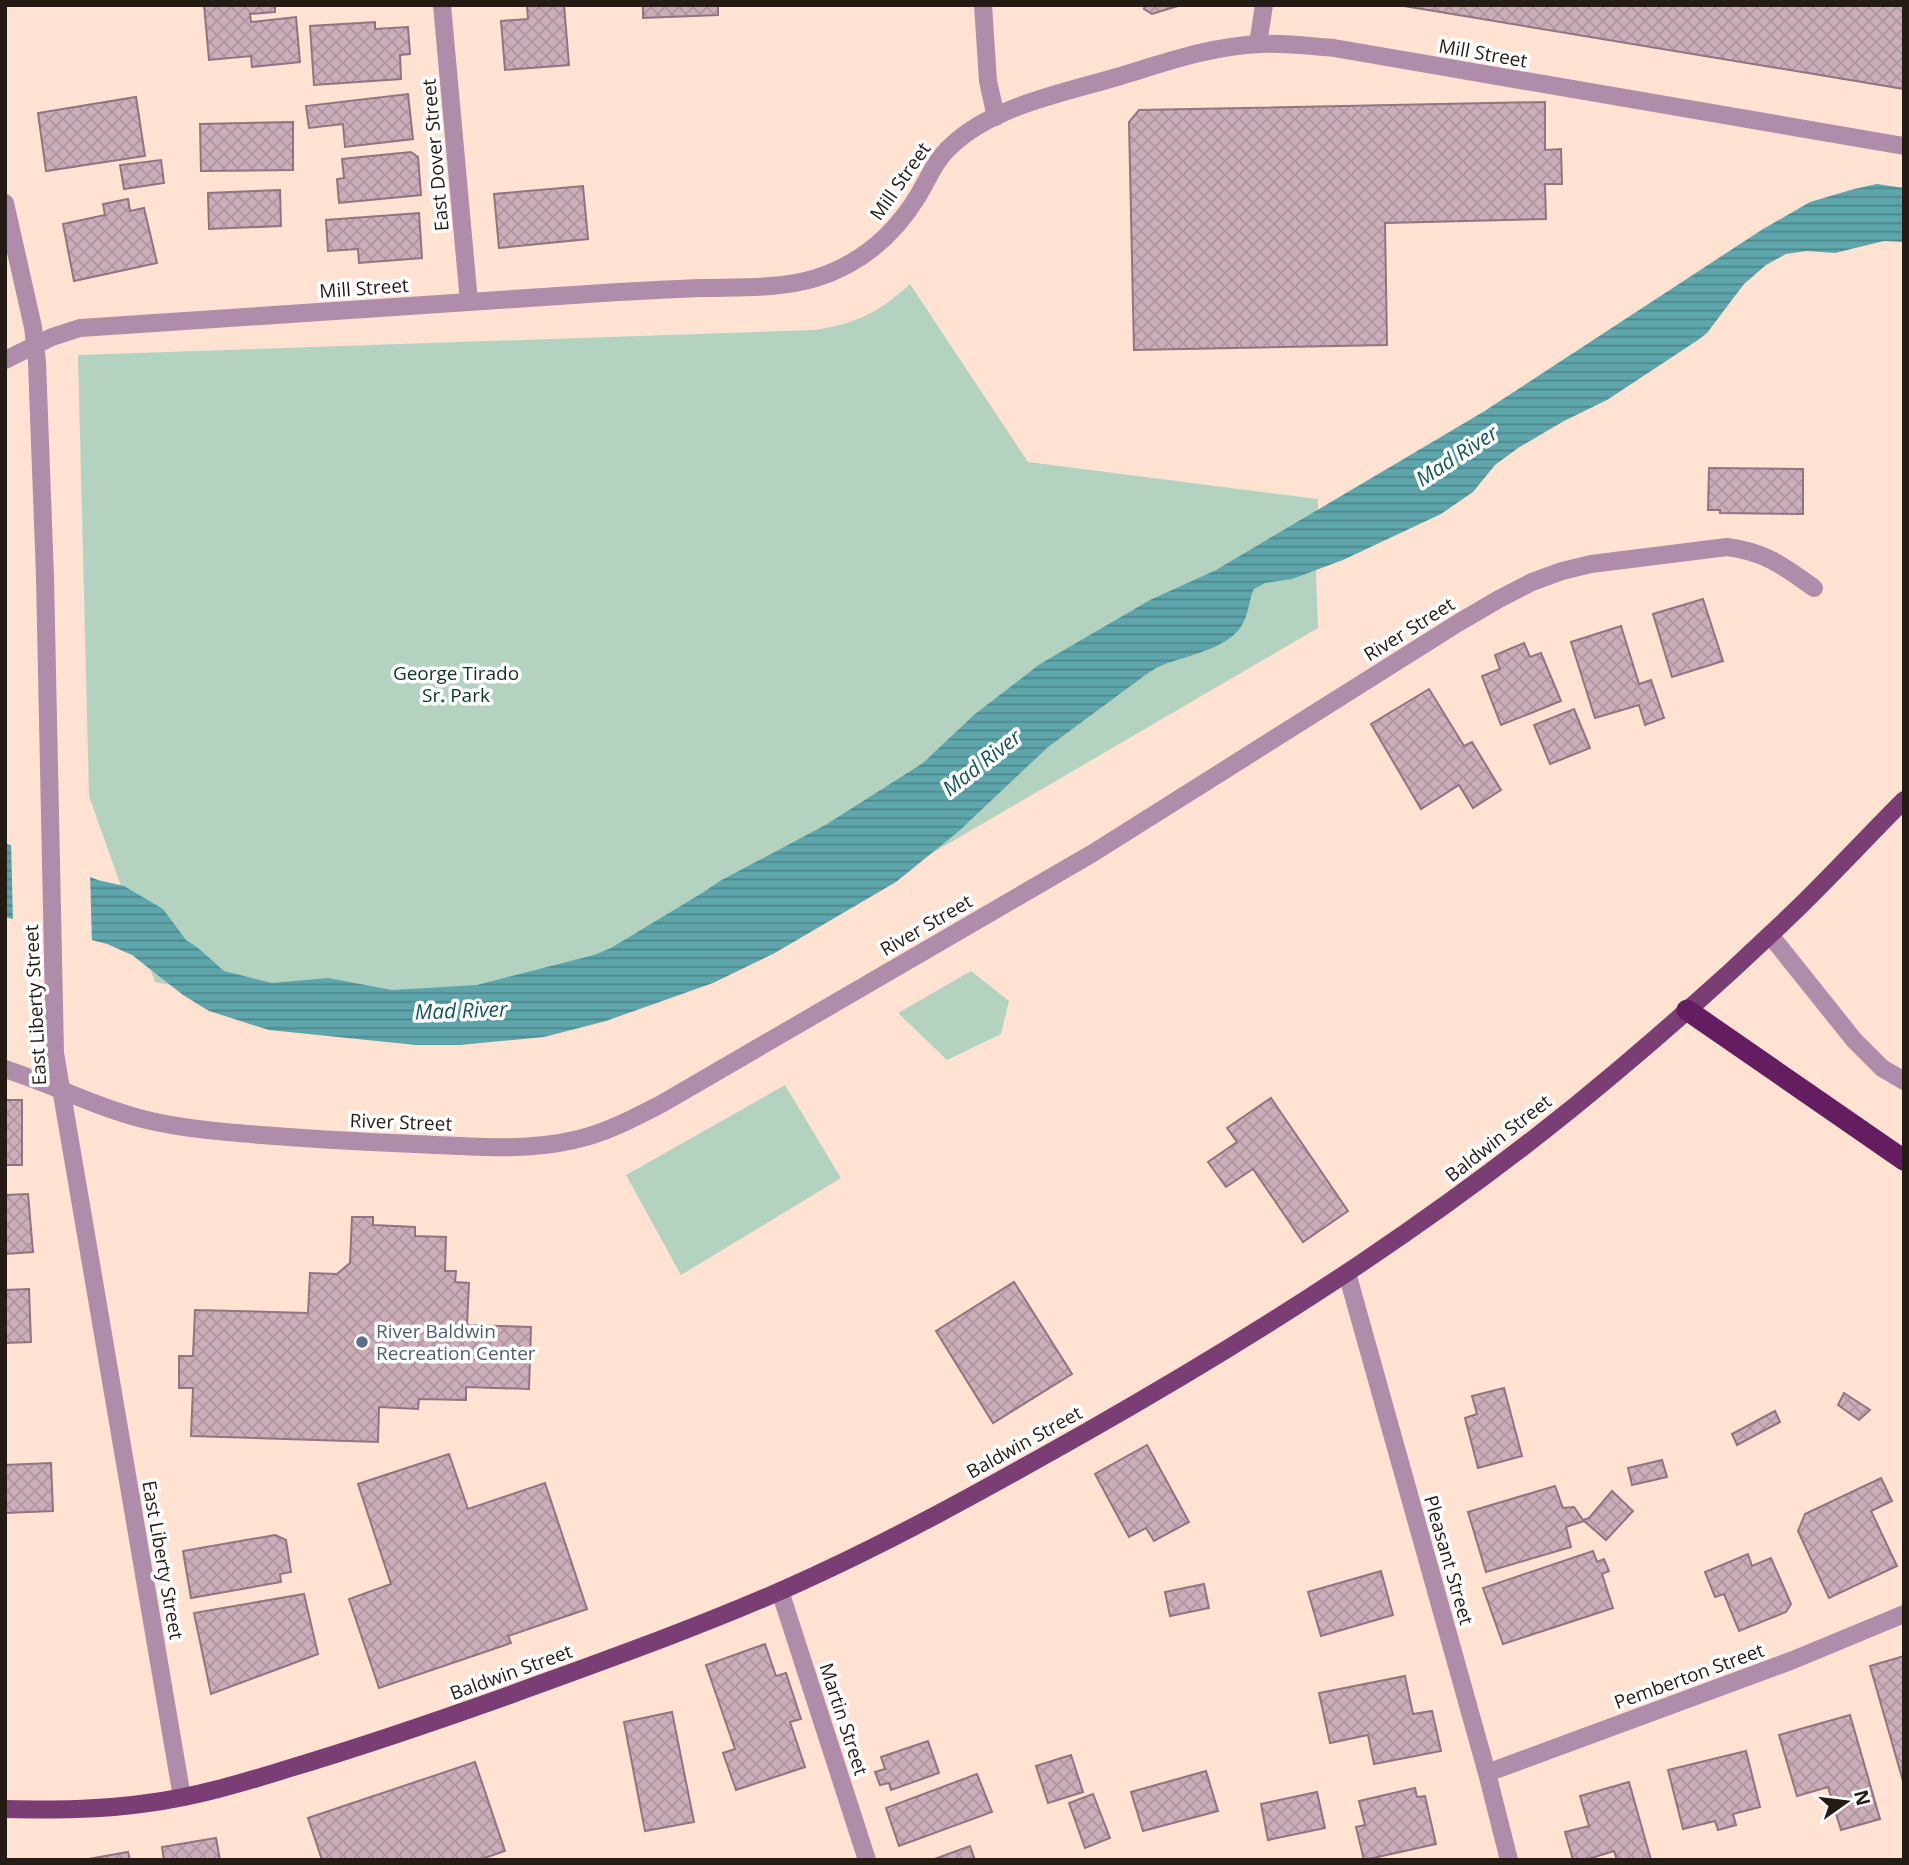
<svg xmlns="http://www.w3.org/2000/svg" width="1909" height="1865" font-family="'Open Sans',sans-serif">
  <defs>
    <pattern id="water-rules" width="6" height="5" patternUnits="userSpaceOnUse" patternTransform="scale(1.75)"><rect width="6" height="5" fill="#5ea6ab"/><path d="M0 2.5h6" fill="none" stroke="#4d868a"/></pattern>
    <pattern id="building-cross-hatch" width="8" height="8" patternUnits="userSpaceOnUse" patternTransform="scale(1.75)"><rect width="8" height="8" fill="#ccaebb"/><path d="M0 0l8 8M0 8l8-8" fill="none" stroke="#af95a0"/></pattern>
  </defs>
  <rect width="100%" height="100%" fill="#ffe2d2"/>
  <g fill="#b3d3c0">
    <path d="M910,284L1028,462L1318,499L1316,573L1318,628L850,901L731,966L288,1007L155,982L89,796L78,355L814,330C858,323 878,313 910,284Z"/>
    <path d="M971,971L1009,1001L1001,1034L947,1060L898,1013Z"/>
    <path d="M785,1085L841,1178L681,1275L626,1175Z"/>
  </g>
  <path fill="url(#water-rules)" d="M1877,184L1904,188V242L1884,241L1835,253L1807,251L1786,254L1766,265L1744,284L1707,333L1698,340L1607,400L1564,421L1518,448L1495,465L1473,492L1441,514L1343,560L1292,579L1265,583L1254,589C1249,598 1249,614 1242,625C1228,650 1182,656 1158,667C1153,670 1148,673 1144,676L1048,747L959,831L896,882L773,954L713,983L606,1021L544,1037L459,1045H416L269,1030L209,1011L183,995L132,955L107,944L5,917V843L98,880L124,886L163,909L186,940L197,947L224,971L272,983L328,978L392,990L477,985L594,955L611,948L702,893L720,881L827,824L923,763L975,714L1040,664L1150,600L1216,570L1483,412L1763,229L1810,202L1854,189Z"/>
  <path fill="#ffe2d2" d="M11,841L90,873L92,943L13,922Z"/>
  <g fill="url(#building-cross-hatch)" stroke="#907480" stroke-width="2">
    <path d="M204,5H275V12L250,14L251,22L296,17L300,62L252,67L251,56L209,60Z"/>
    <path d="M527,5H564L569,65L505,70L501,21L528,19Z"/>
    <path d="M643,5H718V15L643,18Z"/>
    <path d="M1145,5H1181L1152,14L1144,9Z"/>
    <path d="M1398,5H1904V89Z"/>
    <path d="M375,22V29L408,27L410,54L400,55L401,79L314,85L310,26Z"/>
    <path d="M408,94L413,139L345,147L343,124L309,128L306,106Z"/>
    <path d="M136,97L145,156L46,171L38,113Z"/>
    <path d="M1545,102V150L1561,149L1562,184H1545L1546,219L1385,223L1387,345L1134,350L1129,122L1139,110Z"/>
    <path d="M293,122V170L201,171L200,124Z"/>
    <path d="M411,152L418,157L421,195L339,203L337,179L344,178L342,159Z"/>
    <path d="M161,160L164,183L124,189L120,165Z"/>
    <path d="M583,186L588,239L499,248L494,194Z"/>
    <path d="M280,190L281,226L209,229L208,193Z"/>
    <path d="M128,199L130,211L144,208L157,263L74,281L63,224L105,215L103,204Z"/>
    <path d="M419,213L422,258L359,263L358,249L328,251L326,220Z"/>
    <path d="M1709,468L1803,469V514L1720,513V510H1708Z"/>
    <path d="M1703,599L1723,661L1672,677L1653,614Z"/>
    <path d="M1621,626L1639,684L1651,680L1664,718L1645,725L1639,705L1595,718L1571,642Z"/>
    <path d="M1524,643L1530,657L1541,653L1561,701L1501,725L1482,676L1500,669L1495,655Z"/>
    <path d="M1429,689L1464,746L1472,742L1501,790L1473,808L1459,785L1421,809L1371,724Z"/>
    <path d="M1574,709L1590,748L1550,764L1534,725Z"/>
    <path d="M1271,1098L1348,1211L1303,1242L1253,1169L1226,1187L1208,1162L1237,1142L1227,1128Z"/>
    <rect x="5" y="1100" width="17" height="65"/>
    <path d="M28,1194L33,1252L5,1254V1195Z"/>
    <path d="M352,1217H373V1225L415,1227V1236L446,1237L445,1271H456L455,1282L469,1283L467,1325L531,1327L529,1389L466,1387V1400L419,1399L418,1409L379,1407L378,1442L191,1436L193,1388H179V1356H193L195,1310L308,1313L310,1273L337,1274L350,1263Z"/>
    <path d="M1014,1282L1072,1374L993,1423L936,1331Z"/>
    <path d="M29,1289L31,1342L5,1343V1290Z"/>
    <path d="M1504,1388L1522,1456L1478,1468L1465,1418L1477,1414L1472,1396Z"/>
    <path d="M1844,1393L1870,1410L1859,1420L1838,1405Z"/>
    <path d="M1775,1411L1780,1422L1737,1445L1732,1434Z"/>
    <path d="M1147,1445L1189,1522L1154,1541L1146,1528L1129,1537L1095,1474Z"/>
    <path d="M449,1454L468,1509L545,1483L587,1609L508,1636L511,1643L379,1688L349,1599L391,1584L358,1484Z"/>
    <path d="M1662,1460L1667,1477L1632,1485L1628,1468Z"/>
    <path d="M51,1463L53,1511L5,1513V1465Z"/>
    <path d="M1881,1478L1892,1501L1871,1511L1897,1566L1829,1598L1798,1531L1805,1514Z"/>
    <path d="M1555,1486L1563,1508L1574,1507L1583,1520L1589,1518L1612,1491L1633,1511L1606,1540L1584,1521L1566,1527L1571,1547L1486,1572L1468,1512Z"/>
    <path d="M275,1535L286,1540L291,1572L280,1574L281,1582L191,1598L183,1551Z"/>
    <path d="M1593,1551L1597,1562L1604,1559L1609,1571L1602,1574L1613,1608L1503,1644L1483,1588Z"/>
    <path d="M1748,1554L1752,1566L1771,1558L1791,1604L1786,1612L1739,1631L1724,1594L1715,1597L1705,1572Z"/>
    <path d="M1381,1571L1393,1615L1321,1636L1308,1592Z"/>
    <path d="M1204,1584L1209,1608L1170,1616L1165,1592Z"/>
    <path d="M304,1594L318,1654L211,1694L194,1613Z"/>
    <path d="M765,1644L776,1676L786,1673L801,1719L790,1722L805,1767L736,1790L723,1753L735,1749L706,1665Z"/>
    <path d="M1904,1656V1781H1903L1870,1666Z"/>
    <path d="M1405,1676L1413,1714L1432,1711L1441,1751L1374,1764L1368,1735L1330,1743L1319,1693Z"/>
    <path d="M672,1712L694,1822L645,1831L624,1722Z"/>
    <path d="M1850,1715L1880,1819L1841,1830L1828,1787L1797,1796L1779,1735Z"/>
    <path d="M928,1741L939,1773L891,1790L889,1783L880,1785L875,1772L885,1769L881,1757Z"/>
    <path d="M1746,1751L1760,1807L1733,1814L1736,1825L1718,1830L1715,1821L1683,1829L1668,1770Z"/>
    <path d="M1071,1755L1083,1792L1048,1803L1036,1766Z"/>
    <path d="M475,1762L505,1851L479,1860H322L308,1818Z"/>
    <path d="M1206,1771L1218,1811L1143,1831L1131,1792Z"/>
    <path d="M977,1774L992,1812L899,1846L886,1808Z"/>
    <path d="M1629,1782L1651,1860H1617L1614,1851L1585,1860H1573L1565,1832L1589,1826L1580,1796Z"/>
    <path d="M1415,1788L1417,1797L1425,1796L1436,1844L1364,1860L1356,1827L1365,1825L1359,1801Z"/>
    <path d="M1317,1792L1325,1828L1268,1840L1261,1804Z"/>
    <path d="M1093,1794L1110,1838L1085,1848L1069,1803Z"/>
    <path d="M216,1838L220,1860H164L162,1847Z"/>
    <path d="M970,1846L975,1860H932Z"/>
    <path d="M128,1852L130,1860H88V1859Z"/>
  </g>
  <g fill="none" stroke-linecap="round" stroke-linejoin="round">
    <g stroke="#ae8caa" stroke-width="18">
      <path d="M442,5L469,302"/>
      <path d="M983,5L988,81L996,117"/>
      <path d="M1258,44L1264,5"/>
      <path d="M5,203L33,327L37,362L45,577L55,1053L182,1797"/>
      <path d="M5,360L52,337L80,328C254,317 428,305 603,293C636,291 669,289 703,288C741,287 780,289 816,278C861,264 894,235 918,196C928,179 936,159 951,146C993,106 1063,93 1117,77C1164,63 1211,46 1260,44C1285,43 1309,46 1334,48L1904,146"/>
      <path d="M1770,935L1854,1040L1882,1068L1904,1081"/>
      <path d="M5,1069C54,1085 100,1109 151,1121C187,1129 224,1132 261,1135C313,1139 364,1142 415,1144C468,1146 523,1152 574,1140C606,1133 634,1118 663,1103L1093,853L1458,623L1499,599L1532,582L1562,571L1591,564L1727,547C1766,552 1783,566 1814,588"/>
      <path d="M1347,1273L1487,1773L1509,1860"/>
      <path d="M780,1591L867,1860"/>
      <path d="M1487,1773L1793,1660L1904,1614"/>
    </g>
    <path stroke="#7a3d74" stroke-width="18" d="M5,1809C53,1810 101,1810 148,1803C195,1797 242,1783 287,1769C361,1747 434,1722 507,1696C600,1662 694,1629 785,1589C889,1543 989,1487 1088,1431C1273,1326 1453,1210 1616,1072C1678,1020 1738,966 1796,910C1833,874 1868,836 1904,800"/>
    <path stroke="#651d61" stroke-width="21" d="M1687,1010L1904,1160"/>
  </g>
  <circle fill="#5c6f8a" stroke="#fff" stroke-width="2.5" cx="362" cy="1342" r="7"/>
  <g text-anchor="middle" stroke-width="7" stroke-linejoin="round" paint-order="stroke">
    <g font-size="19" fill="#251b15" stroke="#fff">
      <text transform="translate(1483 53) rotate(10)" y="7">Mill Street</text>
      <text transform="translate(435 155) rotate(-95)" y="7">East Dover Street</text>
      <text transform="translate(900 181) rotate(-55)" y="7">Mill Street</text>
      <text transform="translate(364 288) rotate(-4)" y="7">Mill Street</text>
      <text transform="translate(1409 629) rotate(-32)" y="7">River Street</text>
      <text transform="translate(926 925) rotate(-30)" y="7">River Street</text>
      <text transform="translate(35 1005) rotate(-93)" y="7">East Liberty Street</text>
      <text transform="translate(401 1122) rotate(2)" y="7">River Street</text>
      <text transform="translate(1498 1138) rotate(-38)" y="7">Baldwin Street</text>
      <text transform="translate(1024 1442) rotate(-29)" y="7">Baldwin Street</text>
      <text transform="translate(163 1560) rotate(80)" y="7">East Liberty Street</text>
      <text transform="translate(1449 1560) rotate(74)" y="7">Pleasant Street</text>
      <text transform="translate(511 1672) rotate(-20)" y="7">Baldwin Street</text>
      <text transform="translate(1689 1676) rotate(-20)" y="7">Pemberton Street</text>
      <text transform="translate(844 1719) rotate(72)" y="7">Martin Street</text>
    </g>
    <g font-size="19" fill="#083622" stroke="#fff">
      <text x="456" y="680">George Tirado<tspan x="456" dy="22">Sr. Park</tspan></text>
    </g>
    <g font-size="19" fill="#4e5e75" stroke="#fff" text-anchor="start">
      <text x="376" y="1338">River Baldwin<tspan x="376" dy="22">Recreation Center</tspan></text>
    </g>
    <g font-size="21" font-style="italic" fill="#165559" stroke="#fff">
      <text transform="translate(1457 456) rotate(-33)" y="7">Mad River</text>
      <text transform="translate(982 763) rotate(-38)" y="7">Mad River</text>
      <text transform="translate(461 1011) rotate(-2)" y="7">Mad River</text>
    </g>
  </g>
  <rect width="1909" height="1865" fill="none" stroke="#251b15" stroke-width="14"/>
  <g transform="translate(1846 1802) rotate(76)" stroke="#ffffff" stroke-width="5" paint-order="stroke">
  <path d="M0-5L12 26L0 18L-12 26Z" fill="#251b15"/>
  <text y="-10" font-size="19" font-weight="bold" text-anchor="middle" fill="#251b15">N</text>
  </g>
</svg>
